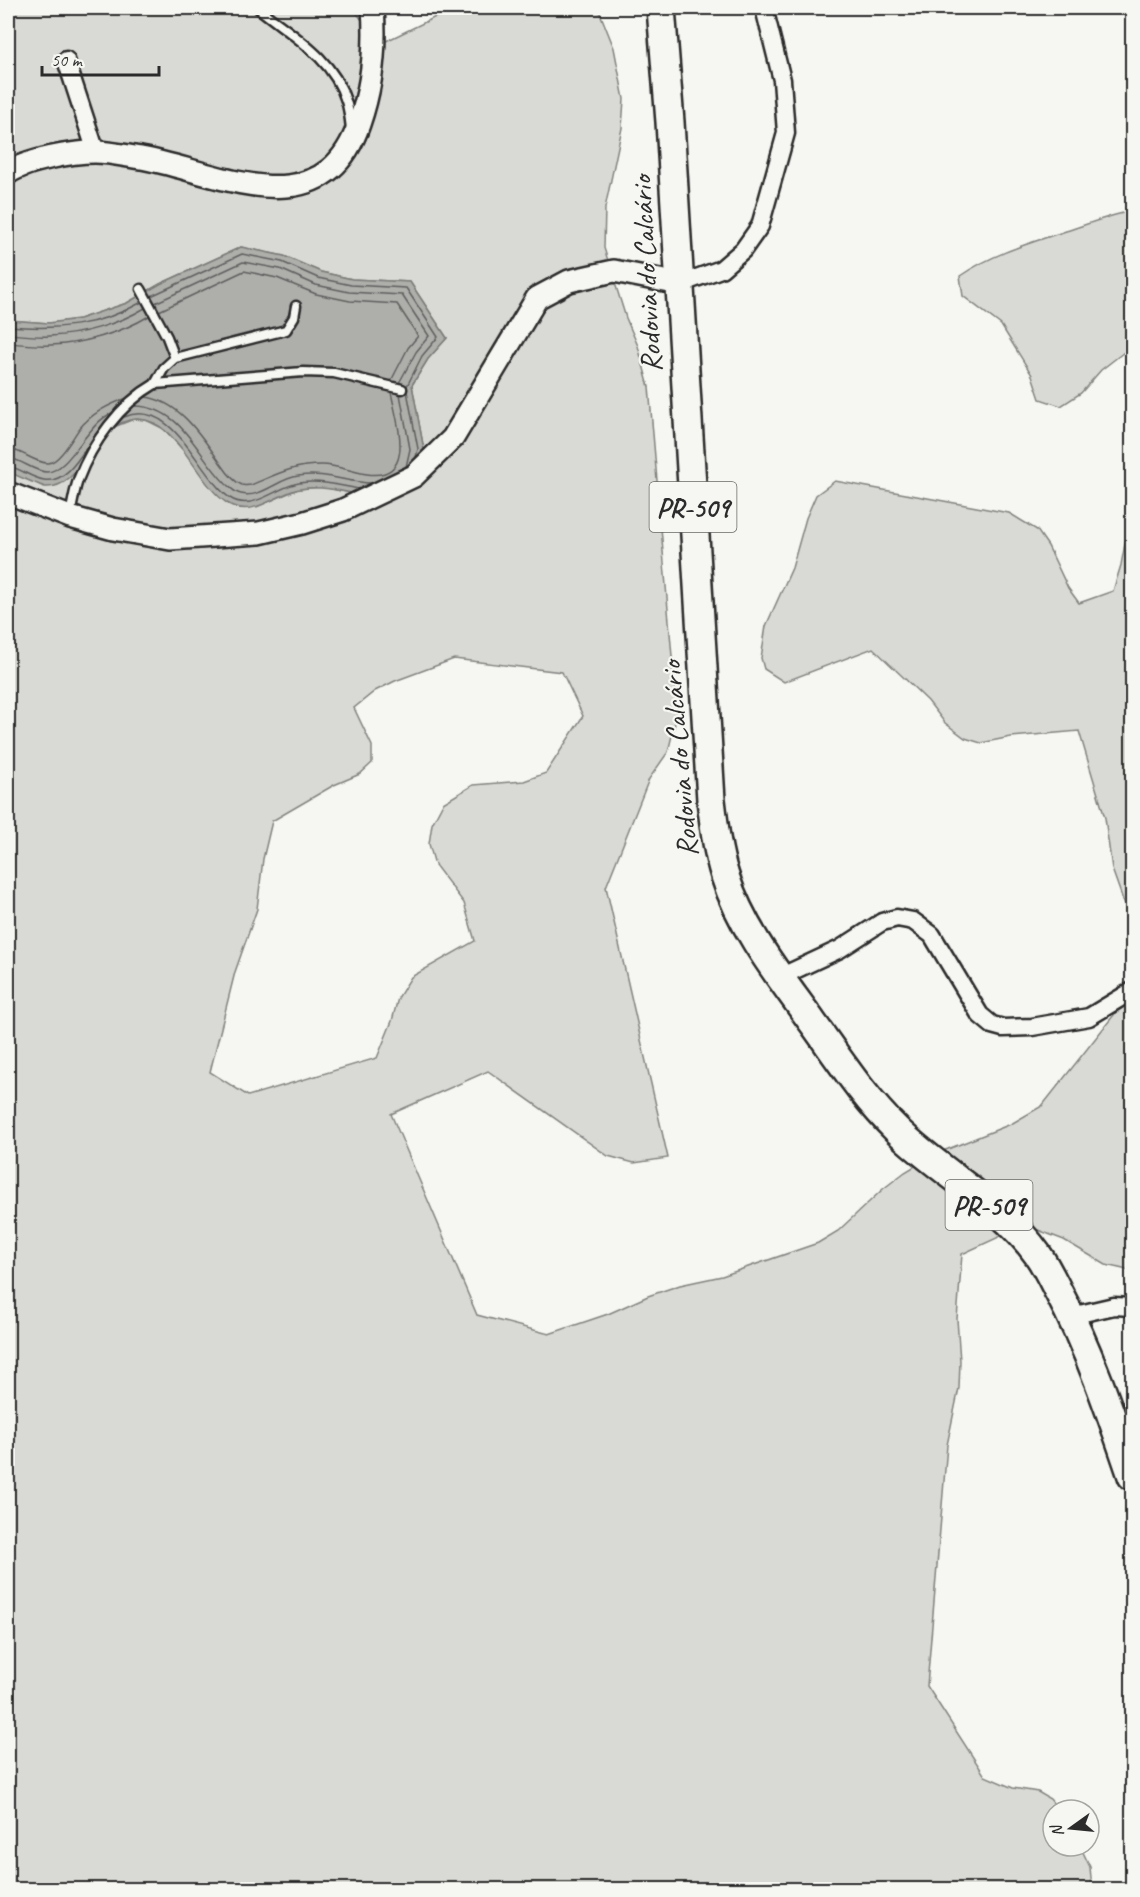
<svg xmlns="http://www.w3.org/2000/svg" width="1140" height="1897" font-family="Caveat,sans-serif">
  <rect width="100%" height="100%" fill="#f6f6f2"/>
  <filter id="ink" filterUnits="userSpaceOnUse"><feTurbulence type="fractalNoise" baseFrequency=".0167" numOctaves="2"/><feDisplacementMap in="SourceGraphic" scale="12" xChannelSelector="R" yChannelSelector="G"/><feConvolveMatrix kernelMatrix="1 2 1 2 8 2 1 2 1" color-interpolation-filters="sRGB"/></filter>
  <g filter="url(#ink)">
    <g fill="#d9d9d5" stroke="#828280" stroke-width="1.5" fill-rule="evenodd">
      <path d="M8,8H353L380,44L454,8H598L614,48L624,99L622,128L605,208L604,248L626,318L638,346L649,387L677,715L668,752L649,779L606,887L668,1158L634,1163L608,1156L488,1071L391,1114L477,1315L549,1334L608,1314L648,1296L680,1285L722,1276L818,1243L838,1231L883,1189L905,1172L933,1155L1011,1124L1042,1106L1132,992V1271L1106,1265L1064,1240L1025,1225L962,1254L957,1319L960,1361L959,1388L947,1445L927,1686L985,1776L1013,1788L1038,1792L1050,1799L1059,1810H1053V1846H1080L1090,1867L1092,1889H8V470L11,473L97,442L114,427L134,419L146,420L164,429L181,448L257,507L298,489L323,487L368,497L424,450L412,385L428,359L447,338L410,282L352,279L321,272L284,256L241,247L160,284L127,303L79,319L49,323L8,320ZM454,659L562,672L583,716L546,773L524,781L473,785L443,803L432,824L429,844L435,865L464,903L475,941L411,977L398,998L392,1021L377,1058L248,1096L210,1072L235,972L257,909L263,859L272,821L334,785L360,774L372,763V746L354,708L375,691L395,681Z"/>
      <path d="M1132,211V346L1101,370L1081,393L1061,406L1040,399L1032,375L1001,325L963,296L960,276C992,254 1030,243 1066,231C1088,224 1110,215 1132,211Z"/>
      <path d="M835,481L1009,513L1037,530L1048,546L1068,588L1079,603L1113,591L1121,565L1132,507V916L1123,900L1112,869L1105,818L1079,731L1011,737L981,743L965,738L945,723L928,701L873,648L784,682L764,669L761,658L766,626L792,568L806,518L816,495Z"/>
    </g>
    <path fill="#aeaeab" stroke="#7a7a78" stroke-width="1.5" d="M241,247L284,256L321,272L352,279L410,282L447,338L428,359L412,385L424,450L420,470L368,497C345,492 323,485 300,489C276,493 253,520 227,503C197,484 176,417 136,419C93,422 83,490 45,487C41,486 36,483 32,482C24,478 14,476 8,470V320L49,323L79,319L127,303L160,284Z"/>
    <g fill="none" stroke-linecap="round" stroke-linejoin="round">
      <g stroke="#5f5f5e" stroke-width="1.5">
        <path d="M151,296L242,254L282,262L318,278L351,285L406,288L438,337L422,356L407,386"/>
        <path d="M155,303L243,262L280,269L316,285L349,292L402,295L429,336L416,352L399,383"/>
        <path d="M159,311L244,271L277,278L316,294L350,301L397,304L418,336L408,348L391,381"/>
        <path d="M8,326C56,330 98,327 142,302"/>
        <path d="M8,334C22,335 36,337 50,336C82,335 118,324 145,308"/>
        <path d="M8,343C22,344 36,346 50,345C83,344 121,333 149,316"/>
        <path d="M407,391L418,449L416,457"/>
        <path d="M400,394L410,449L406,467"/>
        <path d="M145,397C181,401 203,439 222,465C226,471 234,482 242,485C245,486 248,485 251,485C277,474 293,465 322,465C337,465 352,472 367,474C418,481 396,420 391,392"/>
        <path d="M135,406C183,407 196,455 226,484C231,488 235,493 241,494C261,499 279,478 298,476C327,472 344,482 371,483"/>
        <path d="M124,417C174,397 197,475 230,498C253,513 277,486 299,483C320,480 339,485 359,489"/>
        <path d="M8,449C22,450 34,463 48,463C59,463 73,437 79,429C92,413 108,405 127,398"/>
        <path d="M8,458C21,459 34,472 47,472C69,472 87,423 112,413"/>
        <path d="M8,466C20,468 31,478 44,480C67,484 82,453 93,438"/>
      </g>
      <defs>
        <g id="service">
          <path d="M258,8C291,35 333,57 346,101C349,110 350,120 351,129"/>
          <path d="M141,289L167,337L175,358"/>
          <path d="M155,384L164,368L175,358L286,330L294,317L296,306"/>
          <path d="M70,517C72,505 74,492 78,480C92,443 120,404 155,384L303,372L334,373L402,389"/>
        </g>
        <g id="minor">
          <path d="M66,60L96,152"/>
          <path d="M680,284L721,269L743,250L760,226L786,133L782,80L764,8"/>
          <path d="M780,977L840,949L882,922L897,918L913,921L932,935L980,1015L992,1025L1003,1028L1032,1027L1089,1017L1132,991"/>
          <path d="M1071,1316L1114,1306L1132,1307"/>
        </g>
        <g id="tertiary">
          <path d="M8,173C27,160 72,152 95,152C110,152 126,156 141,158C216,171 322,231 359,124C372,87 376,47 373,8"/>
          <path d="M8,493L70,517L113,529L170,539L259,533L302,523L343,510L414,476L453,438L537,298L569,281L614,271L680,284"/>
        </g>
        <path id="primary" d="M661,8L670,122L711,800C714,825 717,851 725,876C742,930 780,977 813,1023C839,1059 864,1098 897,1130C942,1174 1001,1203 1038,1255C1046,1266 1052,1279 1058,1291C1089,1349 1111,1414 1132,1476"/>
      </defs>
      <use href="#service" stroke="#2b2b2b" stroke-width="13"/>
      <use href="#minor" stroke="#2b2b2b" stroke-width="21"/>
      <use href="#tertiary" stroke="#2b2b2b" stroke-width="26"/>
      <use href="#primary" stroke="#2b2b2b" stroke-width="32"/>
      <use href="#service" stroke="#f6f6f2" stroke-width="8"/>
      <use href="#minor" stroke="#f6f6f2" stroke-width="16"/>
      <use href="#tertiary" stroke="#f6f6f2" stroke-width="21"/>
      <use href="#primary" stroke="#f6f6f2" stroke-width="27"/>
    </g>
  </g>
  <g text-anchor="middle" stroke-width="4.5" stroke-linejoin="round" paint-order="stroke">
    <g fill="#f6f6f2" stroke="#686867" stroke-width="1.5">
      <rect x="649.5" y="482" width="87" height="50" rx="4.5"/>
      <rect x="945.5" y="1180" width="87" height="50" rx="4.5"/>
    </g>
    <g font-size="28" font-weight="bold" fill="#2b2b2b">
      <text x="693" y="517">PR-509</text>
      <text x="989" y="1215">PR-509</text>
    </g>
    <g font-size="30" fill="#2b2b2b" stroke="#f6f6f2">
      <text transform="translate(646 274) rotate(-93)" y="10">Rodovia do Calcário</text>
      <text transform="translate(679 759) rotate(-95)" y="10">Rodovia do Calcário</text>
    </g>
  </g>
  <rect width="1140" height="1897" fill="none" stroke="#f6f6f2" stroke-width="30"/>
  <rect x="15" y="15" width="1110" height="1867" fill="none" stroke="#2b2b2b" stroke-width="2" filter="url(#ink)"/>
  <g transform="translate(1071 1828) rotate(255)"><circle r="28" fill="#f6f6f2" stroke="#a5a5a2" stroke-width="1.5"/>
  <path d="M0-4.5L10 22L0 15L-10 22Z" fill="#2b2b2b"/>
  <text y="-9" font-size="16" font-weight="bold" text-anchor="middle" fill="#2b2b2b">N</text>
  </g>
  <path d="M42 66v9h117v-9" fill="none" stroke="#2b2b2b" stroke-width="3"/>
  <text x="51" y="66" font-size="18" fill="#2b2b2b" stroke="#f6f6f2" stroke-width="4.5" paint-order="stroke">50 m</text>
</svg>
